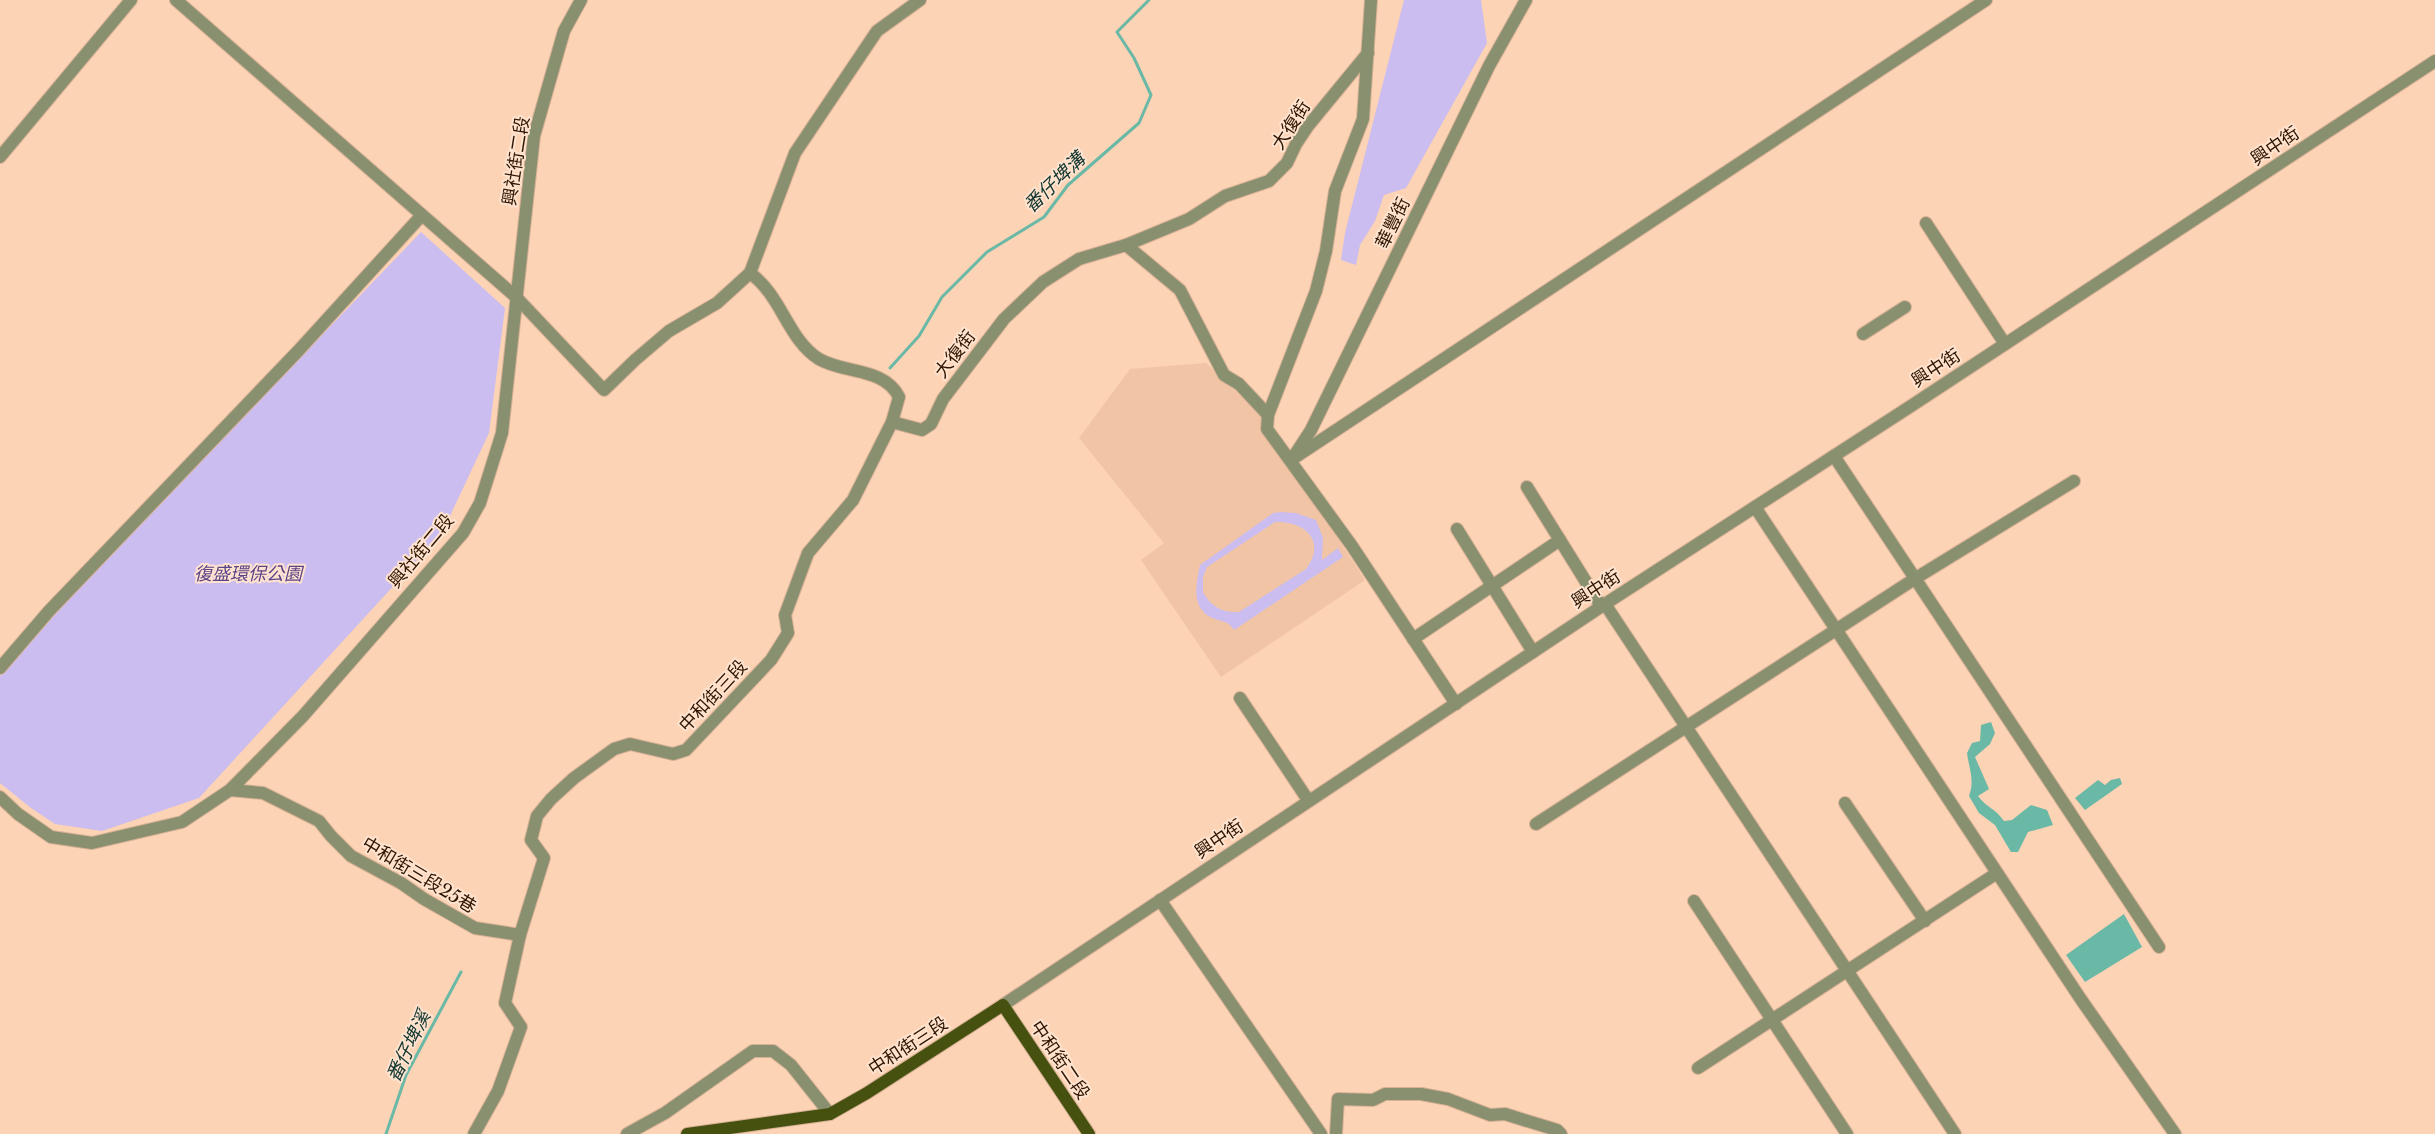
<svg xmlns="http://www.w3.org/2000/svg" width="2435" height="1134" font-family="'Libre Baskerville','Noto Sans TC',serif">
  <rect width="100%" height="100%" fill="#fcd3b5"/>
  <path fill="#f1c4a5" d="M1206,363L1263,417L1288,461L1365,580L1221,677L1141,560L1164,543L1079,438L1130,369Z"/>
  <g fill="#cbbdef" fill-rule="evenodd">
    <path d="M1404,0H1481L1487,43L1406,188L1384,195L1375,221L1360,245L1356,265L1341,260L1345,233Z"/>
    <path d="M421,232L505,308L489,433L442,533L199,798L102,831L55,824L31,808L0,783V676L174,482L274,385Z"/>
    <path d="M1281,512L1296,513L1316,520L1323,538L1322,560L1338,548L1343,557L1234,630C1228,621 1224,622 1215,619C1190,610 1196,585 1200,565L1273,513ZM1275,522C1305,521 1327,541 1306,569L1239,612C1223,613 1211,607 1203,592V577L1207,567Z"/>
  </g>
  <g fill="#6ab8a6">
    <path d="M1991,722L1995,733L1990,744L1975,757L1989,789L1978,796C1987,808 1995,808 2004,821L2012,820L2031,805L2047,810L2053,825L2028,832L2018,852H2011L1995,825L1979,813L1969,796C1975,780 1969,769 1967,753L1972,743L1980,741L1981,725Z"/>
    <path d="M2120,778L2122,784L2085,810L2075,798L2098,780L2105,785L2111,780Z"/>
    <path d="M2124,914L2142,947L2085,982L2066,955Z"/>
  </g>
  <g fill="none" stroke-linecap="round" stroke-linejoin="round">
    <g stroke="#6ab8a6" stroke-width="3">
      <path d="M890,368L919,336L942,297L987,252L1044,217L1068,185L1139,123L1151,95L1134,58L1117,32L1149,0"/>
      <path d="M386,1134L406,1075L461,972"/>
    </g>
    <defs>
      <g id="minor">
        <path d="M176,0L516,297L604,390L635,360L669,331L717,303L750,273L795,153L877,31L920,0"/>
        <path d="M1371,0L1363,119L1335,191L1326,251L1316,291L1268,415L1267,429L1352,546L1456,704"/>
        <path d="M0,157L131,0"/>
        <path d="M1926,223L2005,344"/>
        <path d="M1126,245L1180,290L1224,375L1239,384L1268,415"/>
        <path d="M1863,334L1905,307"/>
        <path d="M892,422L922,430L931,424L943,399L1004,319L1043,282L1079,259L1126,245L1189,219L1225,196L1269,181L1287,163L1296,144L1308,126L1368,53"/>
        <path d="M1294,456L1311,430L1489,66L1526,0"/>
        <path d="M1834,456L2159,947"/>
        <path d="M1291,460L1986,0"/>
        <path d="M1527,487L1601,606"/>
        <path d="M1755,507L2080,998L2175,1134"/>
        <path d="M1457,529L1533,652"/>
        <path d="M1605,604L1955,1134"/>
        <path d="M1413,639L1560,540"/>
        <path d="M0,668L49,611L299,350L422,215"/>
        <path d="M1240,698L1308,800"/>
        <path d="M230,790L263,793L319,821L331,836L351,856L401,883L424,899L475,928L520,935"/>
        <path d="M0,797L18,814L51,837L92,843L182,822L230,790L303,716L463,533L480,503L502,433L534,136L564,31L581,0"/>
        <path d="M1845,803L1925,921"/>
        <path d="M1536,824L1916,578L2074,481"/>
        <path d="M1160,900L1321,1134"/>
        <path d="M1694,901L1847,1134"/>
        <path d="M1003,1005L1605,604L1911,406L2435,61"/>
        <path d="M1698,1068L1997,873"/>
        <path d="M474,1134L498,1091L521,1027L505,1003L520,935L544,858L531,840L537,816L551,799L574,778L614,749L630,744L673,754L686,750L771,660L788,633L785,615L808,553L853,500L892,422L899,397C884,367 844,374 819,359C788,340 782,296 750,273"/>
        <path d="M627,1134L665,1113L753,1051H773L791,1065L830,1114"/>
        <path d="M1336,1134L1338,1099L1373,1100L1385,1094H1421L1448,1099L1490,1115L1505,1114L1524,1120L1557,1130L1561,1134"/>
      </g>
      <path id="major" d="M687,1134L830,1114L867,1093L1003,1005L1089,1134"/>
    </defs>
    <use href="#minor" stroke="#d7b195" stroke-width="14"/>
    <use href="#major" stroke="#d7b195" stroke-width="14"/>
    <use href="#minor" stroke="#899070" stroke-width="12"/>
    <use href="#major" stroke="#47510f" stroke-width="12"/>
  </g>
  <g text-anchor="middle" stroke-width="4" stroke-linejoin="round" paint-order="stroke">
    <g font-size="18" fill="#2e1602" stroke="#ffe3cf">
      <text transform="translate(1291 125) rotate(-57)" y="6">大復街</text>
      <text transform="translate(2275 146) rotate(-34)" y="6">興中街</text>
      <text transform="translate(516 161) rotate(-81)" y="6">興社街二段</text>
      <text transform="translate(1393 223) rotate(-64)" y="6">華豐街</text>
      <text transform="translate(955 354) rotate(-53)" y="6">大復街</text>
      <text transform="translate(1936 368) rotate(-33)" y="6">興中街</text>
      <text transform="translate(421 551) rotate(-50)" y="6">興社街二段</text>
      <text transform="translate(1596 589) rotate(-33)" y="6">興中街</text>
      <text transform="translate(713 696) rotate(-47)" y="6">中和街三段</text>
      <text transform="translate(1219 839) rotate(-34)" y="6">興中街</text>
      <text transform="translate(419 875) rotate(31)" y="6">中和街三段25巷</text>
      <text transform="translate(908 1046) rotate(-33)" y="6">中和街三段</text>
      <text transform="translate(1060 1060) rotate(56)" y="6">中和街二段</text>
    </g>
    <g font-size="18" font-style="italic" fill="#5b4388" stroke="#ffe3cf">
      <text x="248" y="580">復盛環保公園</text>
    </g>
    <g font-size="19" font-style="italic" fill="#10362f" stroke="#ffe3cf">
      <text transform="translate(1054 182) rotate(-44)" y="7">番仔埤溝</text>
      <text transform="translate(408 1046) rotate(-64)" y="7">番仔埤溪</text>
    </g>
  </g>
</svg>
